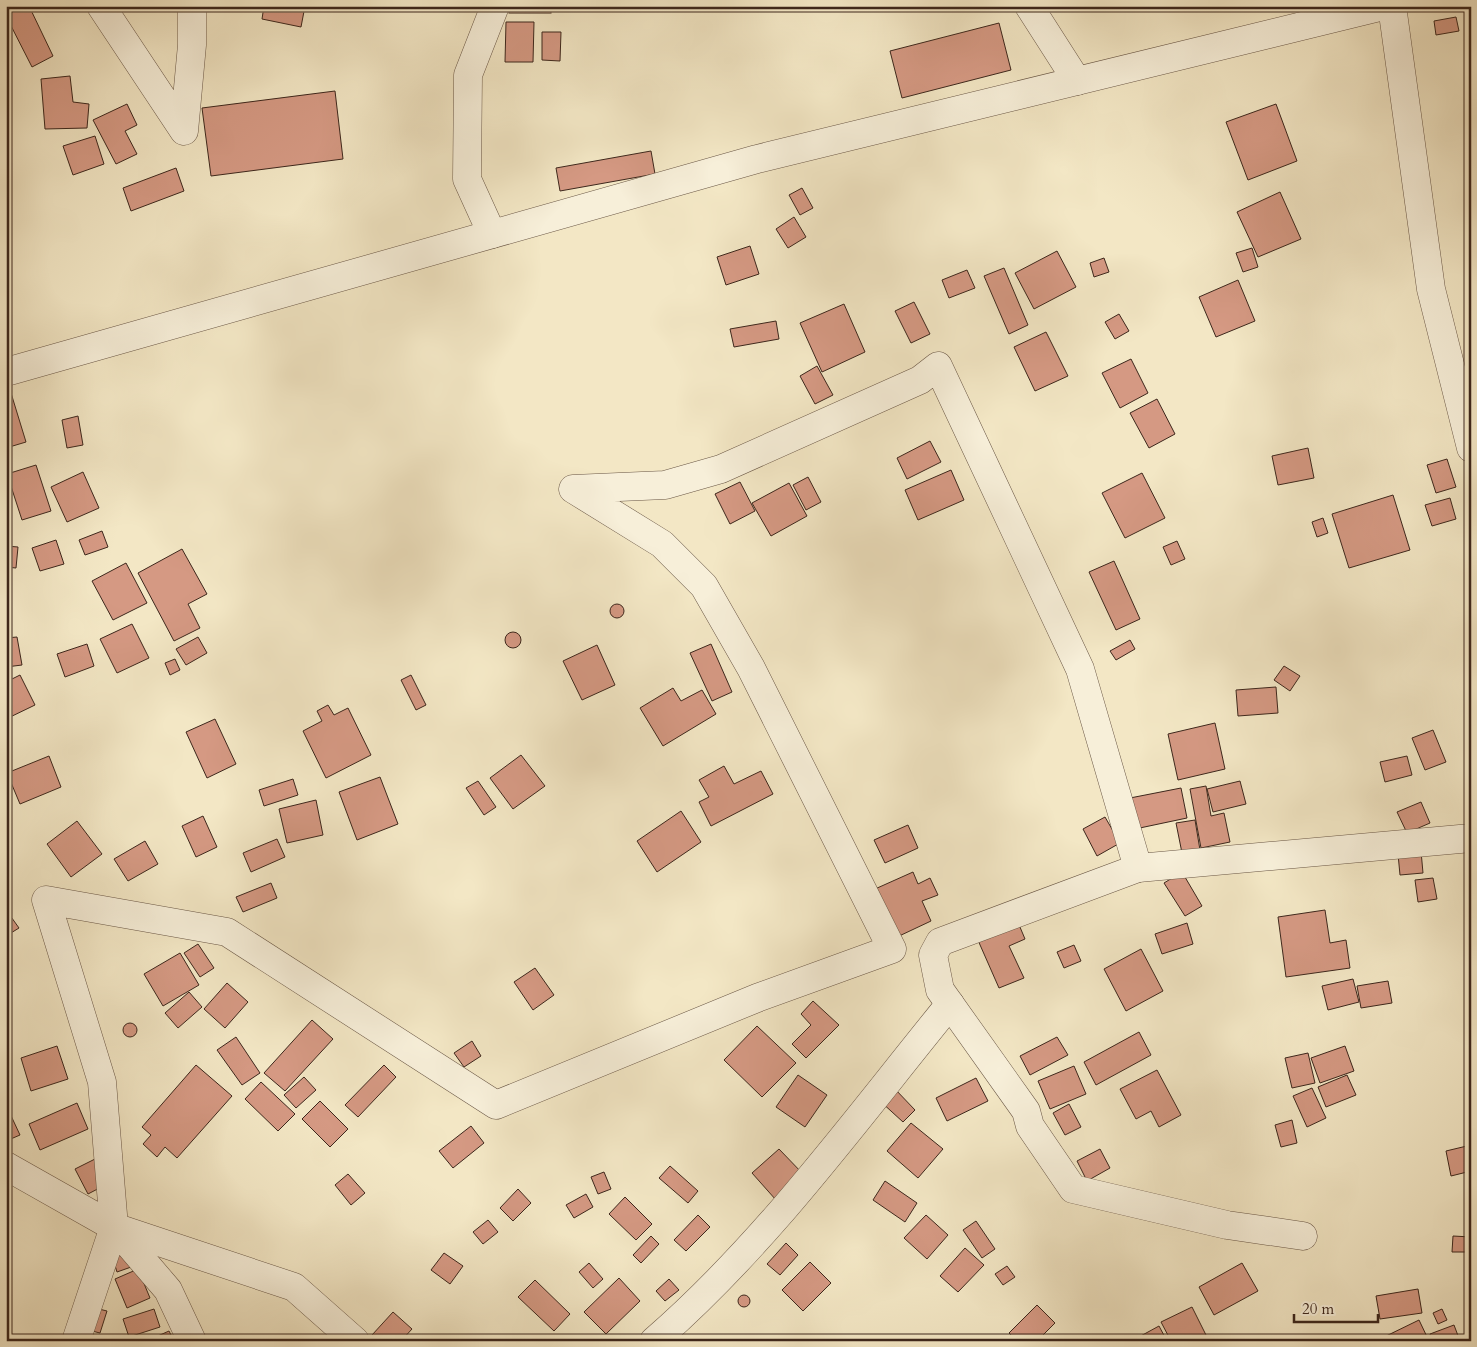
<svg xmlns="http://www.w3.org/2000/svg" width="1477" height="1347" font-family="Cardo,serif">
  <rect width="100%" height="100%" fill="#f3e7c5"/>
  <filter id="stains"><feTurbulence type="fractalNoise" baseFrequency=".004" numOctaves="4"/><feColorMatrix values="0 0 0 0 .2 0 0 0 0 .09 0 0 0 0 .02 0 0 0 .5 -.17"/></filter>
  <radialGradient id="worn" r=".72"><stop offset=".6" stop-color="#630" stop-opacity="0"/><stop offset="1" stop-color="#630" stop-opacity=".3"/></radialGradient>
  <g fill="#d59983" stroke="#3d271c">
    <path d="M6,6H29L53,56L32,67L6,16Z"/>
    <path d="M264,6H305L301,27L262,19Z"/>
    <rect x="509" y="6" width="42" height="7"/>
    <path d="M1456,17L1459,31L1436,35L1434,21Z"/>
    <path d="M506,22H534L533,62H505Z"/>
    <path d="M999,23L1011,70L902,98L890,51Z"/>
    <path d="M542,32H561L560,61L542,60Z"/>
    <path d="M70,76L73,102L89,104L87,128L45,129L41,79Z"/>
    <path d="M335,91L343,159L211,176L202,108Z"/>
    <path d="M127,104L137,125L125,131L137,154L116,164L93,120Z"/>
    <path d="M1276,104L1297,161L1248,180L1226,122Z"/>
    <path d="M95,136L104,164L73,175L63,146Z"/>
    <path d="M651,151L655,174L560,191L556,168Z"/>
    <path d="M176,168L184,191L131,211L123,188Z"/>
    <path d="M802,188L813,208L800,215L789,195Z"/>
    <path d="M1280,192L1301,239L1258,257L1237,212Z"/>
    <path d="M794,217L806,237L788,248L776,229Z"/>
    <path d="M750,246L759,274L726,285L717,257Z"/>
    <path d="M1252,248L1258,267L1243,272L1236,253Z"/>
    <path d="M1057,251L1076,287L1034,309L1015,273Z"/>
    <path d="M1104,258L1109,272L1094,277L1090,263Z"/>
    <path d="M1004,268L1028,325L1009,334L984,276Z"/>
    <path d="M967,270L975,288L949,298L942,280Z"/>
    <path d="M1238,280L1255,321L1216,337L1199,297Z"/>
    <path d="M914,302L930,334L911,343L895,311Z"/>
    <path d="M844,304L865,352L822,372L800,323Z"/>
    <path d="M1119,314L1129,331L1115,339L1105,322Z"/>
    <path d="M776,321L779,339L734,347L730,329Z"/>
    <path d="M1046,332L1068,376L1035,391L1014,347Z"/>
    <path d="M1131,359L1148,393L1120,408L1102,373Z"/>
    <path d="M817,366L833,395L815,404L800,376Z"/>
    <path d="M11,393L26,442L6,448V395Z"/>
    <path d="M1157,399L1175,434L1149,448L1130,413Z"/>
    <path d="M78,416L83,445L67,448L62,420Z"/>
    <path d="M930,441L941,462L907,479L897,458Z"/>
    <path d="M1308,448L1314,478L1278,485L1272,456Z"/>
    <path d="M1447,459L1456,487L1436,493L1427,465Z"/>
    <path d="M36,465L51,511L22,520L7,474Z"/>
    <path d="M951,470L964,500L918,520L905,490Z"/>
    <path d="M83,472L99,508L67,522L51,487Z"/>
    <path d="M1142,473L1165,518L1125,538L1102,493Z"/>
    <path d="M808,477L821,502L806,510L793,485Z"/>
    <path d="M740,482L755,511L730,524L715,494Z"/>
    <path d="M789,483L807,516L771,536L752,503Z"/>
    <path d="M1393,495L1410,550L1349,568L1332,514Z"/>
    <path d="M1450,498L1456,519L1432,526L1425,505Z"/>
    <path d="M1323,518L1328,533L1317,537L1312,522Z"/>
    <path d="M102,531L108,547L85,555L79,540Z"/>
    <path d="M56,540L64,564L40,571L32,548Z"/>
    <path d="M1177,541L1185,559L1171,565L1163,547Z"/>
    <path d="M6,546L18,547L16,568L6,567Z"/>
    <path d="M182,549L207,594L188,604L200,628L174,641L138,573Z"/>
    <path d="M1114,561L1140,619L1116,630L1089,572Z"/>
    <path d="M126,563L147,603L113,620L92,581Z"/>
    <circle cx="617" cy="611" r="7"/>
    <path d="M132,624L149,658L117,673L100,639Z"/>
    <circle cx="513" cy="640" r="8"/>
    <path d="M17,637L22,665L6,667V638Z"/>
    <path d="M198,637L207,653L186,665L176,649Z"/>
    <path d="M1130,640L1135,649L1116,660L1110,651Z"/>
    <path d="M87,644L94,666L65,677L57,654Z"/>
    <path d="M711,644L732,692L712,701L690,653Z"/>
    <path d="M597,645L615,685L582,700L563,661Z"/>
    <path d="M175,659L180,670L170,675L165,663Z"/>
    <path d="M1284,666L1300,676L1290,691L1274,680Z"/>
    <path d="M20,675L35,705L6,719V682Z"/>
    <path d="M411,675L426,705L416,710L401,680Z"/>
    <path d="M1276,687L1278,713L1238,716L1236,690Z"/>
    <path d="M673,688L681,701L702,690L716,714L663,746L640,708Z"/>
    <path d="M328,705L334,715L348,708L371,755L326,778L303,731L322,721L317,711Z"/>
    <path d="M215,719L236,764L207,778L186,732Z"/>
    <path d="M1215,723L1225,769L1178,780L1168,734Z"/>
    <path d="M1433,730L1446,762L1425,770L1412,738Z"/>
    <path d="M521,755L545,786L513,809L490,778Z"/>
    <path d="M49,756L61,787L20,804L7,773Z"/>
    <path d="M1407,756L1412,775L1385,782L1380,762Z"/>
    <path d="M724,766L734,784L761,771L773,794L711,826L699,802L709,797L699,780Z"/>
    <path d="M380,777L398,824L357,840L339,792Z"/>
    <path d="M293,779L298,795L264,806L259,790Z"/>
    <path d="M478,781L496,807L484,815L466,788Z"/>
    <path d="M1240,781L1246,804L1213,812L1207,789Z"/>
    <path d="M1206,786L1211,816L1224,813L1230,842L1201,848L1190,789Z"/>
    <path d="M1181,788L1187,818L1135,829L1130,798Z"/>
    <path d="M316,800L323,835L287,843L279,809Z"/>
    <path d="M1421,802L1430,823L1407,833L1397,812Z"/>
    <path d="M681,811L701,842L657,872L637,841Z"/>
    <path d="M203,816L217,847L196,857L182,826Z"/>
    <path d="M1105,817L1120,843L1097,856L1083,829Z"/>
    <path d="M1195,820L1200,850L1182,853L1176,823Z"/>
    <path d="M77,821L102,854L71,877L47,844Z"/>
    <path d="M908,825L918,848L885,863L874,840Z"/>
    <path d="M277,839L285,857L251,872L243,853Z"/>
    <path d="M145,841L158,864L128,881L114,859Z"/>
    <path d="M1421,851L1423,873L1400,875L1398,854Z"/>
    <path d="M913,872L918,884L930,878L938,895L922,901L931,921L897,937L875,889Z"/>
    <path d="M1182,872L1202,906L1185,916L1164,883Z"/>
    <path d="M1433,878L1437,899L1418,902L1415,880Z"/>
    <path d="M271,883L277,898L243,912L236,897Z"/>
    <path d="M1325,910L1330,943L1346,940L1350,968L1286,977L1278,917Z"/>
    <path d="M9,914L19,928L6,936V916Z"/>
    <path d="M1017,920L1025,939L1009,946L1024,978L999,988L977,938Z"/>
    <path d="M1187,923L1193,944L1162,954L1155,934Z"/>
    <path d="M198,944L214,968L200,977L184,953Z"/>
    <path d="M1074,945L1081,961L1064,968L1057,952Z"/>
    <path d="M1141,949L1163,991L1126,1011L1104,969Z"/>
    <path d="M180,953L199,985L163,1006L144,974Z"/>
    <path d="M535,968L554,995L533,1010L514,982Z"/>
    <path d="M1353,979L1359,1002L1328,1010L1322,986Z"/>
    <path d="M1388,981L1392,1003L1361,1008L1357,986Z"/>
    <path d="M227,983L248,1002L225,1028L204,1009Z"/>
    <path d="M189,992L202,1007L178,1028L165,1013Z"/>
    <path d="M813,1001L839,1025L806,1058L792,1044L811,1025L801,1014Z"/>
    <path d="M312,1020L333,1039L285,1091L264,1073Z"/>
    <circle cx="130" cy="1030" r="7"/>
    <path d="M757,1026L796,1063L762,1097L724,1060Z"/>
    <path d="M1139,1032L1151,1055L1096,1085L1084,1062Z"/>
    <path d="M236,1037L260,1073L242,1085L217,1050Z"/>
    <path d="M1057,1037L1068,1055L1030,1075L1020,1056Z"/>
    <path d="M472,1041L481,1056L464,1067L454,1053Z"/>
    <path d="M57,1046L68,1079L31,1091L21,1058Z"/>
    <path d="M1345,1046L1354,1071L1320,1083L1311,1058Z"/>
    <path d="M1308,1053L1315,1083L1292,1088L1285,1058Z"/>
    <path d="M196,1065L232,1096L177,1158L165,1147L157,1157L143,1144L151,1135L142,1127Z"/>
    <path d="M384,1065L396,1077L358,1117L345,1105Z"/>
    <path d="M1074,1066L1086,1094L1050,1109L1038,1081Z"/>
    <path d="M1157,1070L1181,1115L1159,1127L1151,1111L1136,1119L1120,1089Z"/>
    <path d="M798,1075L827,1095L805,1127L776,1107Z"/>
    <path d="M1347,1075L1356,1095L1326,1107L1318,1087Z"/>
    <path d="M304,1077L316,1090L296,1108L284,1095Z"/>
    <path d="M976,1078L988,1101L947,1121L936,1098Z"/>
    <path d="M261,1082L295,1114L278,1131L245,1099Z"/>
    <path d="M894,1088L915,1110L903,1122L880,1101Z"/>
    <path d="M1312,1088L1326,1118L1307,1127L1293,1096Z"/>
    <path d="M320,1101L348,1129L330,1147L302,1119Z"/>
    <path d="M77,1103L88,1129L40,1150L29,1124Z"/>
    <path d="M1069,1104L1081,1127L1065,1135L1053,1113Z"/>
    <path d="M6,1105L20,1135L6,1141Z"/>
    <path d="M1292,1120L1297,1143L1281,1147L1275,1125Z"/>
    <path d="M911,1123L943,1149L918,1178L887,1151Z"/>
    <path d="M471,1126L484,1143L453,1168L439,1151Z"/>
    <path d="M1471,1145V1171L1451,1176L1446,1151Z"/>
    <path d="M779,1149L804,1175L776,1200L752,1173Z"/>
    <path d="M1100,1149L1110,1168L1087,1181L1077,1161Z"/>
    <path d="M97,1158L109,1183L88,1194L75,1169Z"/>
    <path d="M670,1166L698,1191L688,1203L659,1178Z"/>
    <path d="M604,1172L611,1189L598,1194L591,1177Z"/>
    <path d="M348,1174L365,1193L351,1205L335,1185Z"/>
    <path d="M885,1181L917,1203L905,1222L873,1200Z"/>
    <path d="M518,1189L531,1203L513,1221L500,1208Z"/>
    <path d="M586,1194L593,1207L574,1218L566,1205Z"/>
    <path d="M625,1197L652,1224L636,1240L609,1214Z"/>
    <path d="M698,1215L710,1227L686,1251L674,1240Z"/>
    <path d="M926,1215L948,1235L927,1259L904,1238Z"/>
    <path d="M488,1220L498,1232L483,1244L473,1232Z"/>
    <path d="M976,1221L995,1249L982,1258L963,1230Z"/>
    <path d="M651,1236L659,1244L641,1263L633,1255Z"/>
    <path d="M1453,1236L1471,1237V1252H1452Z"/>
    <path d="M786,1243L798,1255L780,1275L767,1264Z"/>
    <path d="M965,1248L984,1265L958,1292L940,1276Z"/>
    <path d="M130,1251L134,1266L117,1272L112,1256Z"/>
    <path d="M444,1253L463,1266L450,1284L431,1270Z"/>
    <path d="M810,1262L831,1283L803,1311L782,1290Z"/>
    <path d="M589,1263L603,1279L593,1288L579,1272Z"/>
    <path d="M1242,1263L1258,1291L1214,1315L1199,1287Z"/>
    <path d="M1007,1266L1015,1277L1003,1285L995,1274Z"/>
    <path d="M138,1269L150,1298L127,1308L115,1279Z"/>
    <path d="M619,1278L640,1301L606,1334L584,1312Z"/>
    <path d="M669,1279L679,1290L665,1301L656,1291Z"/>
    <path d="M535,1280L570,1314L554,1331L518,1297Z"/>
    <path d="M1418,1289L1422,1313L1380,1319L1376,1296Z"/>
    <circle cx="744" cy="1301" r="6"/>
    <path d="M1037,1305L1055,1323L1037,1341H1017L1009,1333Z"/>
    <path d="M1192,1307L1209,1341H1171L1161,1322Z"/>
    <path d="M99,1309L107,1311L100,1333L92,1331Z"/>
    <path d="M154,1309L160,1327L129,1337L123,1319Z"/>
    <path d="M1442,1309L1447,1320L1438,1324L1433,1313Z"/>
    <path d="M393,1312L412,1329L401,1341H378L372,1335Z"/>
    <path d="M1419,1320L1429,1341H1383L1382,1338Z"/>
    <path d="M1454,1325L1460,1341H1432L1430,1334Z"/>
    <path d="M1159,1326L1167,1341H1138L1137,1338Z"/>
    <path d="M169,1331L173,1339L151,1341V1339Z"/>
  </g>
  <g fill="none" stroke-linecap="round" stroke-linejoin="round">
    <defs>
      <g id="minor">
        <path d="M101,6L184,131L192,45V6"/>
        <path d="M1029,6L1077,81"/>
        <path d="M1392,6L1431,289L1471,448"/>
        <path d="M492,234L467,179L468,75L495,6"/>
        <path d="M6,372L757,159L1384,6"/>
        <path d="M1138,868L1471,838"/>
        <path d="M6,1166L114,1227L102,1082L46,900L227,932L496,1105L757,998L892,949L751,668L704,586L662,544L573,489L665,485L721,469L920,380L938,366L1080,669L1138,868L940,942L933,955L940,990L1026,1111L1030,1126L1073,1189L1227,1225L1303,1236"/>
        <path d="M114,1227L294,1287L355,1341"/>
        <path d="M76,1341L114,1227L168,1290L192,1341"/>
        <path d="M654,1341C767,1243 856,1119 950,1004"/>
      </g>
    </defs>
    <use href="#minor" stroke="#6a5746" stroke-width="29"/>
    <use href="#minor" stroke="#f7efd9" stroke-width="28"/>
  </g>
  <rect width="1477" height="1347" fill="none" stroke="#f3e7c5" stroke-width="25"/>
  <rect x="8" y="8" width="1462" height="1332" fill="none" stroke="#3d271c" stroke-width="2.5"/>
  <rect x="12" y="12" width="1452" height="1322" fill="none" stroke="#3d271c"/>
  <path d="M1294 1314v8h84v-8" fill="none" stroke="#3d271c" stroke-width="2.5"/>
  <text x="1302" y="1314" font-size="15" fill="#3d271c" stroke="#f7efd9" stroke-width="4" paint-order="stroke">20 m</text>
  <rect width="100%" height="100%" filter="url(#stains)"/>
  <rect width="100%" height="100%" fill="url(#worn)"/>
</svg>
